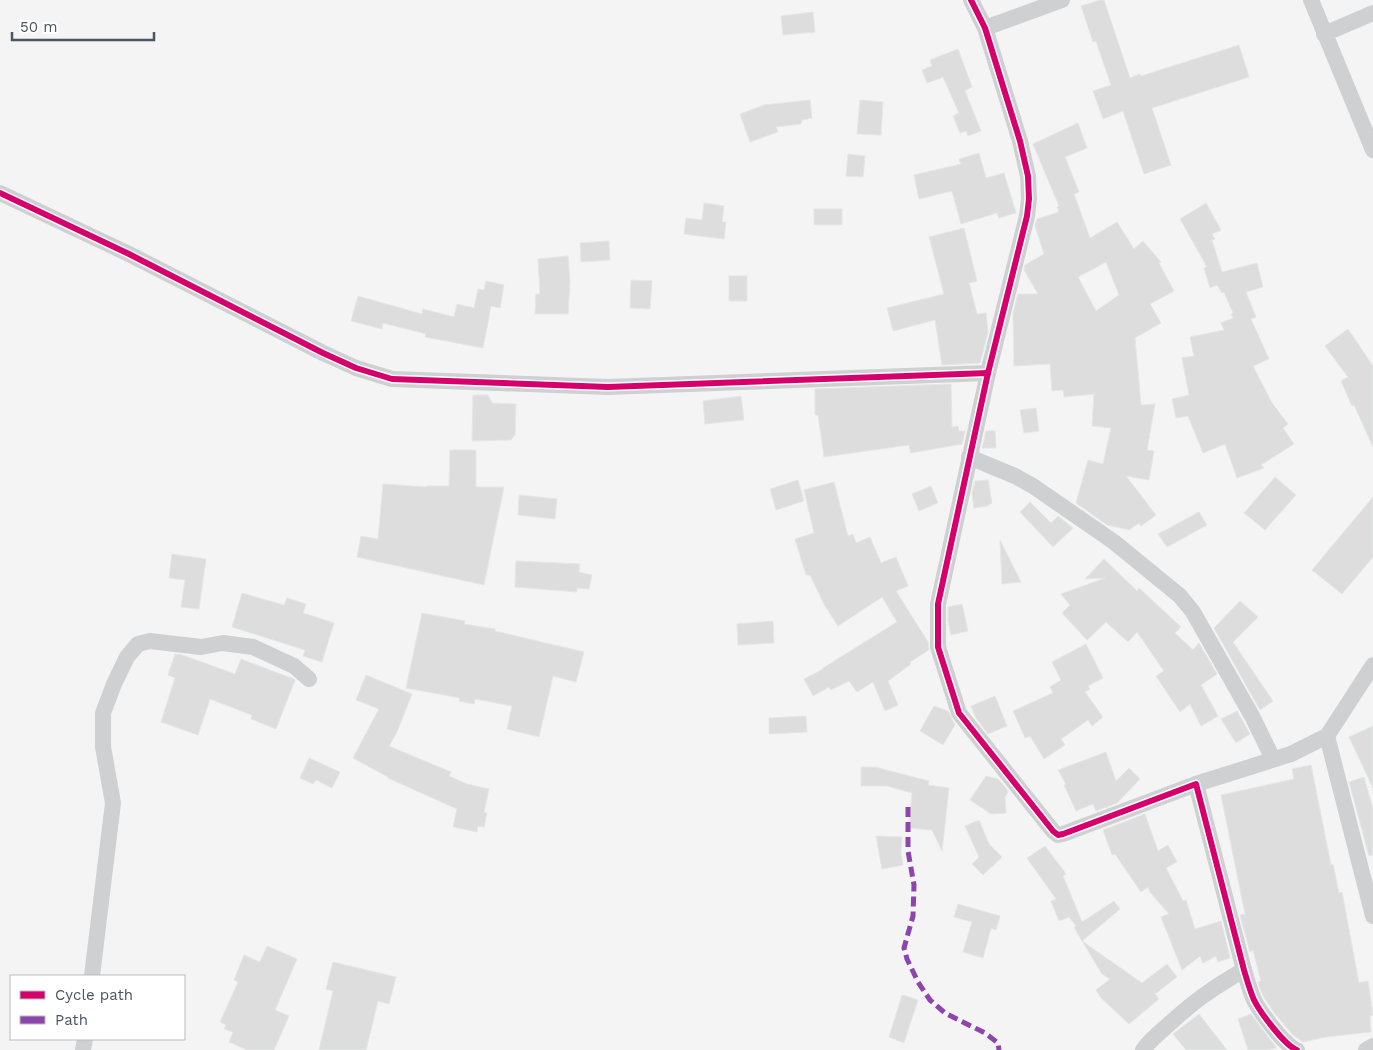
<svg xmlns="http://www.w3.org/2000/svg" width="1373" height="1050" font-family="'Work Sans',sans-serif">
  <rect width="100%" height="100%" fill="#f4f4f4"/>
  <g fill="#ddddde" stroke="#e5e6e7" fill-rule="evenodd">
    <path d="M1100,0H1104L1130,78L1140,74L1141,76L1239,45L1249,77L1152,108L1171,165L1144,174L1123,111L1103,119L1093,91L1111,85L1096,41L1093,42L1081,6Z"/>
    <path d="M813,12L815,32L783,35L781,16Z"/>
    <path d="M958,49L972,87L965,91L981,131L968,136L966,131L960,133L953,116L959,113L943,77L927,83L922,70L932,66L930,60Z"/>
    <path d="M810,100L812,118L802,120L801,124L776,127L778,132L750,142L740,114L764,105Z"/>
    <path d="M860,100L883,102L881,135L857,134Z"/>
    <path d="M1078,123L1087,148L1065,157L1079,192L1074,194L1090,238L1117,222L1134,249L1143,241L1161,262L1159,263L1174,291L1150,304L1161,323L1135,338L1141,405L1155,404L1147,450L1154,451L1149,480L1126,476L1156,515L1141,526L1139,523L1129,530L1107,525L1076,503L1088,460L1103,464L1111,428L1092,426L1094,394L1064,397L1063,390L1052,391L1050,364L1014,366L1013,313L1018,294H1038L1024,270L1025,265L1044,254L1035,226L1037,219L1059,212L1057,207L1059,206L1033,144ZM1106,262L1119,295L1096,311L1078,277Z"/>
    <path d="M979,153L986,178L1004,173L1016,213L999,218L997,213L961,224L952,191L919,199L914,175L961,164L959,159Z"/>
    <path d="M848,154L865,156L863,177L846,176Z"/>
    <path d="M704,203L724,206L722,222H726L724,239L684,234L686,218L702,220Z"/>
    <path d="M1206,203L1221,230L1212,234L1215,239L1212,240L1222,272L1257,263L1263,287L1246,292L1256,317L1251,319L1269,359L1253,366L1272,403L1288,424L1283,428L1294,444L1261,465L1264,468L1237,478L1225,444L1203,453L1188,416L1176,418L1172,399L1189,395L1182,358L1194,356L1190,337L1224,330L1221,323L1233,318L1231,314L1233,313L1224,292L1222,293L1217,285L1210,288L1204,268L1207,267L1180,219Z"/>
    <rect x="814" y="209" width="28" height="16"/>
    <path d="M964,228L977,281L969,283L977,314L986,313L988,332L980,363L942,365L935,320L893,331L887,308L944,294L929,237Z"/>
    <path d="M609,241L610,260L581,262L580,243Z"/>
    <path d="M568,256L570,282L568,314H535L536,294H540L538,259Z"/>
    <rect x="729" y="276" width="18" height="25"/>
    <path d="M631,280L652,281L650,309L630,308Z"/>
    <path d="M486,281L504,285L500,308L491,306L483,348L425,337L426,334L383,323L382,329L351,321L358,296L422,314L423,309L454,317L457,304L474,308L478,289L484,290Z"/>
    <path d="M1348,329L1373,366V447L1354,405L1352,406L1341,381L1348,377L1325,346Z"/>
    <path d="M951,384L952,427L958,426L959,431H965L962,444L911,453L909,445L824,457L818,415H815V389Z"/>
    <path d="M473,395H488L492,403L516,404L515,435L511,440L472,441Z"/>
    <path d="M741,396L744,420L705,424L703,401Z"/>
    <path d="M1036,408L1039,431L1024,433L1020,410Z"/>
    <path d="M986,431H995L996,448H982Z"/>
    <path d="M450,450H476V487H504L484,585L357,557L361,536L378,539L383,484L427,487V486H449Z"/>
    <path d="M1275,477L1296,495L1265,530L1244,513Z"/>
    <path d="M798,480L804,501L776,510L770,489Z"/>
    <path d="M988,480L992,503L987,506L974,508L972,493L975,481Z"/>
    <path d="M834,482L848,536L853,534L856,543L870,537L881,563L896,557L908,586L896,591L928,642L929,650L910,662L911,664L888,681L898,705L885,711L873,682L857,692L849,681L831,690L829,687L813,696L804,679L823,669V668L897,622L882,597L838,626L825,606L810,575H806L795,539L814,533L804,490Z"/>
    <path d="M931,486L938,503L919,511L912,494Z"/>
    <path d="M519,495L557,499L555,519L518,515Z"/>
    <path d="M1373,497V557L1342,594L1312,570Z"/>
    <path d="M1030,502L1051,523L1058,516L1073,528L1053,547L1020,512Z"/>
    <path d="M1199,512L1207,525L1167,547L1158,534Z"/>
    <path d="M1000,540L1021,582L1002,584Z"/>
    <path d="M172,554L206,559L199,609L181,607L185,580L169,578Z"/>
    <path d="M1104,559L1137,591L1139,588L1181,627L1175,633L1193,650L1199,643L1217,674L1201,685L1218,716L1201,726L1190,704L1180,712L1156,676L1164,671L1137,632L1128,642L1106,622L1087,640L1062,613L1070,605L1061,594L1105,578L1085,579Z"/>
    <path d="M516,561L580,564L579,572L592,575L589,589L577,588V592L515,587Z"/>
    <path d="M242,593L284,605L287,598L306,604L303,613L334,623L322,662L303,656L305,650L232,627Z"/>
    <path d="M1240,601L1258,617L1233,642L1273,701L1260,710L1214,628Z"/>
    <path d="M962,604L968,631L951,635L948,621V607Z"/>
    <path d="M422,613L465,621L464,624L495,629V631L584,652L576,682L553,676L539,737L507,729L512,706L475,699L474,704L459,701L460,698L406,688Z"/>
    <path d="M773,621L774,643L738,645L737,624Z"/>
    <path d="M1086,644L1103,678L1088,686L1090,689L1085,692L1103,717L1092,726L1088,720L1061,739L1065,745L1044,759L1030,736L1025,738L1013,711L1053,693L1050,687L1061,680L1052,662Z"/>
    <path d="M175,654L182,655L235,674L241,659L294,679L295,680L276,729L251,719L252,715L210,699L198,735L161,722L175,678L168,675Z"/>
    <path d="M366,675L412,694L397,732L389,746L451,772L449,776L467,784L489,789L484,812L487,813L484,827L478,826L477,832L453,827L457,809L388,778V777L353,758L379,709L356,700Z"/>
    <path d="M995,696L1007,726L988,734L976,718L971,706Z"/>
    <path d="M934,706L948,711L955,725L943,745L920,731Z"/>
    <path d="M1237,711L1250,734L1236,743L1221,719Z"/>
    <path d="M806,716L807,732L769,734V718Z"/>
    <path d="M1373,726V788L1349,737Z"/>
    <path d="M1106,752L1116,781L1129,768L1140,779L1117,803L1096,811L1093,804L1076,811L1064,785L1066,784L1058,770Z"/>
    <path d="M309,758L340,772L332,788L316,780L313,784L300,778Z"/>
    <path d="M1311,765L1331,865L1333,864L1339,893L1342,892L1359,983L1368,981L1373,1015L1370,1016L1371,1032L1326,1037L1303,1042L1293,1035L1275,1014L1263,996L1259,986L1258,982L1261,981L1253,950L1250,952L1240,915L1245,914L1221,795L1294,779L1292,769Z"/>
    <path d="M861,767H875L929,781L928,785L949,788L942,851L932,830L909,828L912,793L887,786H861Z"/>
    <path d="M986,776L998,779L1006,788L1008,792L1005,797L1006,813L991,814L970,800Z"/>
    <path d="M1364,777L1373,809V855L1369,856L1349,782Z"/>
    <path d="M1145,814L1158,851L1168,845L1177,862L1166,868L1183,901L1186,900L1195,929L1221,921L1230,958L1218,962L1216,956L1203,963L1200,956L1182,970L1161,917L1169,914L1150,892L1148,887L1141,892L1115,854L1112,855L1103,830Z"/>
    <path d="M979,820L989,844L1002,857L983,875L972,864L979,857L965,826Z"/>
    <path d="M876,836L902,837L901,854L903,865L882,869Z"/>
    <path d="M1045,846L1066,874L1063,876L1082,922L1114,901L1120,909L1082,941L1074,927L1076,926L1069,917L1059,921L1051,901L1056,899L1027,858Z"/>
    <path d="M958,904L1000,916L996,930L991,928L983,958L963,952L972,922L954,917Z"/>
    <path d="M1082,941L1142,983L1167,964L1177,977L1155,994L1159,999L1129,1024L1101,998L1096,990L1110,979L1102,974Z"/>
    <path d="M267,946L297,959L275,1010L289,1016L274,1050H247L229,1042L233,1032L224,1029L226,1025L220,1022L238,982L234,980L244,955L260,962Z"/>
    <path d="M333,962L396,977L389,1004L378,1001L366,1050H319L333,991L326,989Z"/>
    <path d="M902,995L918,1000L904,1043L889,1037Z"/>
    <path d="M1199,1014L1227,1050H1186L1173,1034Z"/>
    <path d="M1251,1014L1266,1034L1277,1048L1266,1050H1248L1238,1019Z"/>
  </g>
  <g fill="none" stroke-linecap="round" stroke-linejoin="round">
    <g stroke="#ced0d2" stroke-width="16">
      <path d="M971,0L985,28L1020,141L1028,176L1029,199L1027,216L988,373L938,604V647L959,713L1053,831L1058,835L1063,834L1196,784L1244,970C1247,980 1250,991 1254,1000C1260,1012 1285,1046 1297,1050"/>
      <path d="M1311,0L1373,150"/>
      <path d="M985,28L1062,0"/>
      <path d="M1324,34L1373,13"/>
      <path d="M0,193L129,254L323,353L356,368L392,379L608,387L988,373"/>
      <path d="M969,457L1015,476L1033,486L1114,542L1180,596L1193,612L1252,716L1273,759"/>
      <path d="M1327,736L1373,916"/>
      <path d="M1196,784L1291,754L1327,736L1373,665"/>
      <path d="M92,976L113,803L103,747V713L114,684L127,657L138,644L150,641L201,647L223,643L253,647L294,666L309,679"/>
      <path d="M83,1050L85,1039"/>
      <path d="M1143,1050C1150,1040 1159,1033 1168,1025C1194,1001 1214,987 1244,970"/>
      <path d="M1366,1050L1373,1046"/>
    </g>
    <path stroke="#8e44ad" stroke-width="5" stroke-dasharray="10 5" stroke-linecap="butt" d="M908,807V851L914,885L913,916L904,948L907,959L918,982L930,1000L945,1013L985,1033L998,1043L999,1050"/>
    <defs>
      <g id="cycleway">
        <path d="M971,0L985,28L1020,141L1028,176L1029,199L1027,216L988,373L938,604V647L959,713L1053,831L1058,835L1063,834L1196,784L1244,970C1247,980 1250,991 1254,1000C1260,1012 1285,1046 1297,1050"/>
        <path d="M0,193L129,254L323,353L356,368L392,379L608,387L988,373"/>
      </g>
    </defs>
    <use href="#cycleway" stroke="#fff" stroke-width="9"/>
    <use href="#cycleway" stroke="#d6006c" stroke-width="6"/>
  </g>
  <rect x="10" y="975" width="175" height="65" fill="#ffffff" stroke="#b7bbc0"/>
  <rect x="20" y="991" width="25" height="8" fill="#d6006c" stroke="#b7bbc0"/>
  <text x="55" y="1000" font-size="15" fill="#4a5661">Cycle path</text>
  <rect x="20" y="1016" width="25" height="8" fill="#8e44ad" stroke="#b7bbc0"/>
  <text x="55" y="1025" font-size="15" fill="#4a5661">Path</text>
  <path d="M12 32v8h142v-8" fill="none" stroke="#4a5661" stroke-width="2.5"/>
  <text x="20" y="32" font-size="15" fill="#4a5661" stroke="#ffffff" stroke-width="4" paint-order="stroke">50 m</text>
</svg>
